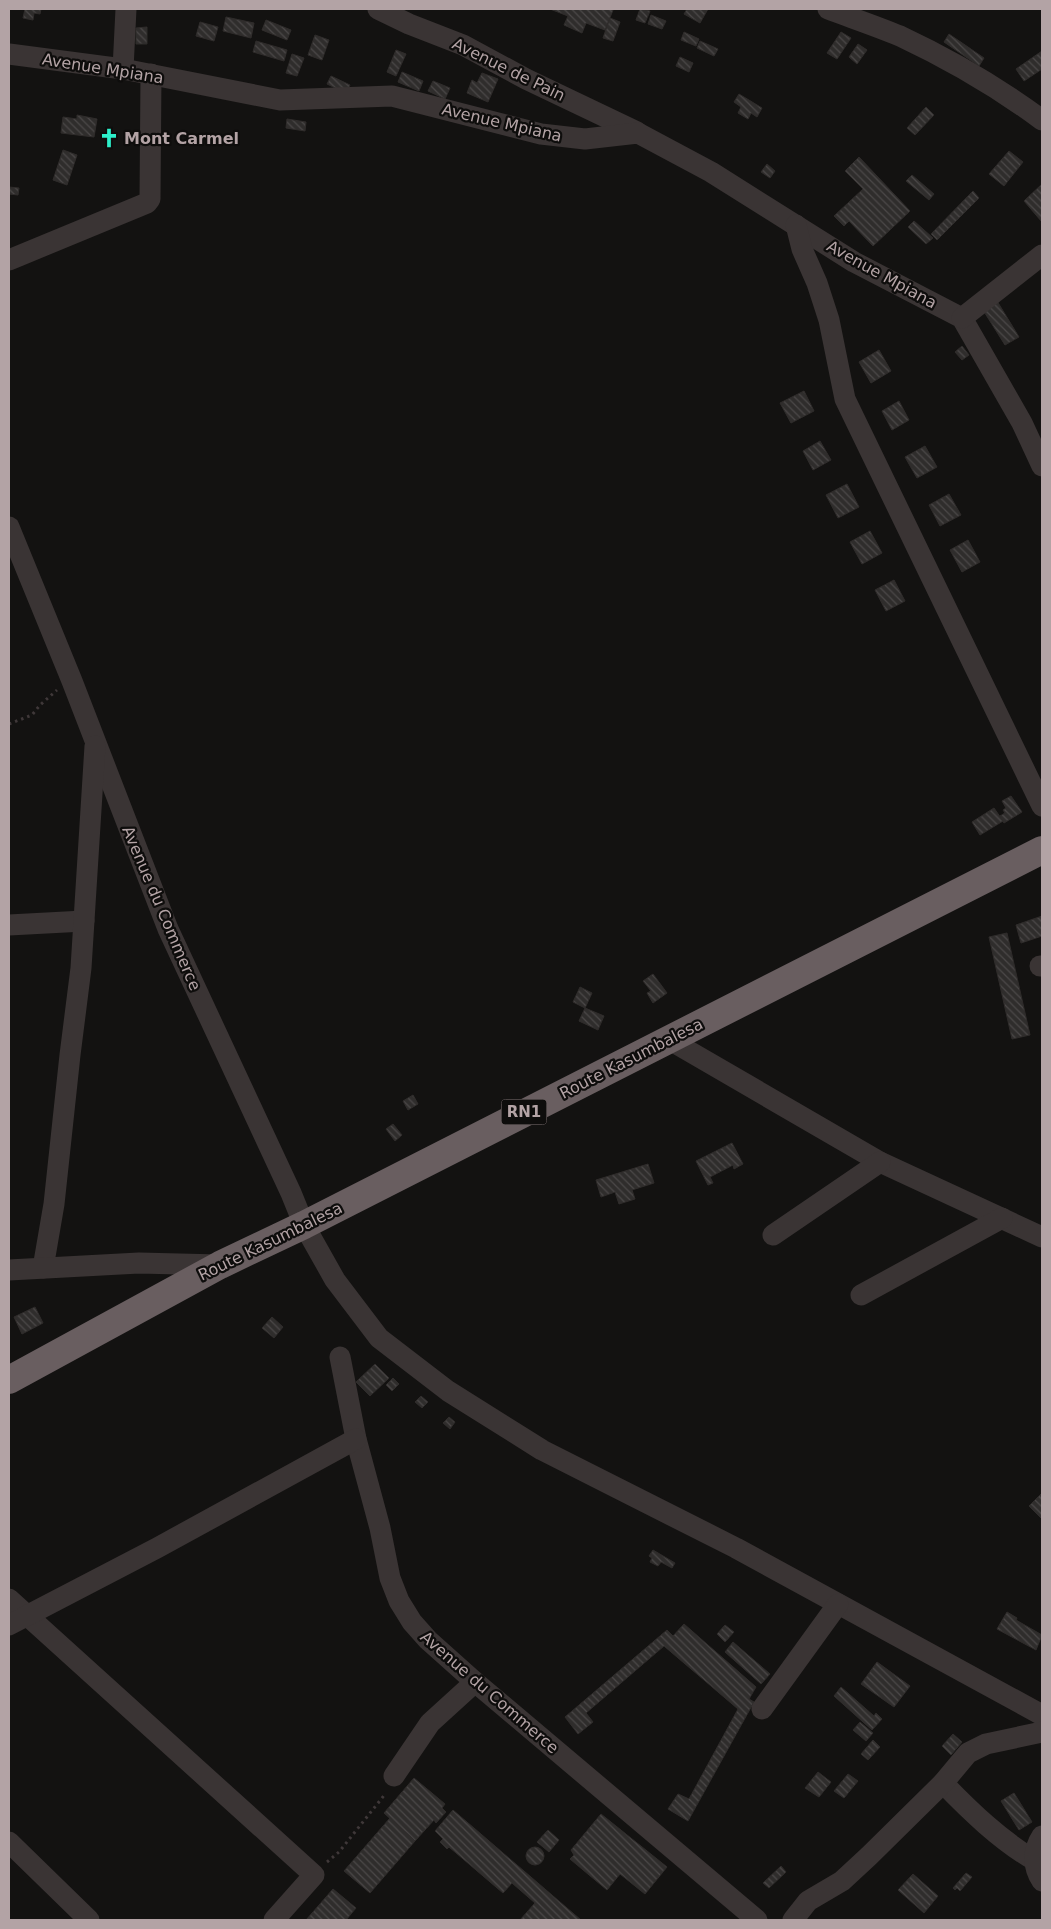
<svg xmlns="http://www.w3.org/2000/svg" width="1051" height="1929" font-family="'DejaVu Sans',sans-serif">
  <defs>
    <pattern id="building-back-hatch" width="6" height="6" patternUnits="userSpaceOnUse" patternTransform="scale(1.25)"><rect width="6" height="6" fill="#2f2d2c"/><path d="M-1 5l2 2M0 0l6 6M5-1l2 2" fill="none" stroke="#4b4848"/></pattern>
  </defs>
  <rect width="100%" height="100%" fill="#131211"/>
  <g fill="url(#building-back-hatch)" stroke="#2f2c2b">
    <path d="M25,9H41L40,14L34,13L33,20L23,18Z"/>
    <path d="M550,9H610L613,10L605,30L586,23L582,33L564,25L568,16Z"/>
    <path d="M640,9L650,11L645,23L636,20Z"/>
    <path d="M687,9H708L700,23L684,14Z"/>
    <path d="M651,15L666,21L662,29L648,24Z"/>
    <path d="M226,17L254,23L251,38L223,31Z"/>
    <path d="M610,18L620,22L613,41L603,38Z"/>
    <path d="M266,20L291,30L287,40L262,30Z"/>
    <path d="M200,22L218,27L214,41L196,36Z"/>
    <path d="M147,27V44H136V28Z"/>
    <path d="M684,32L699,39L696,46L681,40Z"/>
    <path d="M841,32L851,38L837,59L827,53Z"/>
    <path d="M949,34L984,58L979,66L944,42Z"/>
    <path d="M315,35L329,40L322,60L308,55Z"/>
    <path d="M256,41L287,50L284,61L253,52Z"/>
    <path d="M700,41L718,49L714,56L697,48Z"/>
    <path d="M858,44L867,50L857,64L849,57Z"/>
    <path d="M396,50L406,54L396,76L387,72Z"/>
    <path d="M1042,51V69L1024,81L1016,69Z"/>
    <path d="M292,54L304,58L297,76L286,73Z"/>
    <path d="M680,57L693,63L689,72L676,66Z"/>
    <path d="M402,72L423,81L419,91L398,82Z"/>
    <path d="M482,73L498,79L488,102L467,93L472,80L477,83Z"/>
    <path d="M331,76L350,85L346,93L327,84Z"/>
    <path d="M433,81L450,88L445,99L428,91Z"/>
    <path d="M739,94L762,108L757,117L751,113L748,119L738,113L741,107L734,102Z"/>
    <path d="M926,107L934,115L915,135L907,128Z"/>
    <path d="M77,115L97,119L94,137L61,133L63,117L77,119Z"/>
    <path d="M287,119L306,122L305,131L286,128Z"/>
    <path d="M63,150L77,155L67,185L53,180Z"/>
    <path d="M1009,151L1023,162L1004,186L989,174Z"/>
    <path d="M859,157L910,211L873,246L849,221L844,226L834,216L863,189L845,171Z"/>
    <path d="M767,164L775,171L770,178L761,172Z"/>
    <path d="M912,175L934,194L929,200L906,181Z"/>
    <path d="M1042,184V222L1024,201Z"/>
    <path d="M9,187L19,188L18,195L9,194Z"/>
    <path d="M973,191L979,198L937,240L931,234Z"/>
    <path d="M914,221L933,238L926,244L908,227Z"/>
    <path d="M997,301L1019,337L1005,345L983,310Z"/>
    <path d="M962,346L969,355L962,360L955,352Z"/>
    <path d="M879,350L891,371L871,383L859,362Z"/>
    <path d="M804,391L814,411L791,423L780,403Z"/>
    <path d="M899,401L909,420L892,430L882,411Z"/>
    <path d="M820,441L831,460L813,470L803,451Z"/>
    <path d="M925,446L937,467L917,478L905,457Z"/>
    <path d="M847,484L859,507L838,518L826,495Z"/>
    <path d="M949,494L961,515L940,526L929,505Z"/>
    <path d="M870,531L882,553L862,564L850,542Z"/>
    <path d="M968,540L980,562L962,572L950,550Z"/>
    <path d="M894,580L905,601L886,611L875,590Z"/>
    <path d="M1011,796L1022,812L1004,823L1000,816L1005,813L1003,810L1006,808L1002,801Z"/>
    <path d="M994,808L1003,821L980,835L972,822Z"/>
    <path d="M1042,916V936L1021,943L1016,925Z"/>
    <path d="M1007,933L1030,1035L1012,1039L989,937Z"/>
    <path d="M653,974L667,993L653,1003L647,993L651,991L643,981Z"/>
    <path d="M580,987L592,993L585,1008L573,1002Z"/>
    <path d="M585,1008L604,1016L598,1030L579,1021Z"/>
    <path d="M413,1095L418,1104L408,1110L403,1101Z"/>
    <path d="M393,1124L402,1135L395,1141L386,1129Z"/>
    <path d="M732,1143L743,1164L734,1169L733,1165L710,1177L713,1183L708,1185L696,1161Z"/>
    <path d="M648,1164L654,1183L632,1190L635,1199L619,1204L615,1192L601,1197L596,1180Z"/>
    <path d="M35,1307L43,1323L22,1334L14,1317Z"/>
    <path d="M272,1317L283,1327L274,1338L262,1328Z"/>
    <path d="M375,1364L389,1378L370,1396L356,1382Z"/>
    <path d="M393,1378L399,1384L392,1391L386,1385Z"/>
    <path d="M421,1396L428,1402L422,1408L415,1402Z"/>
    <path d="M449,1417L455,1422L450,1429L443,1423Z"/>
    <path d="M1042,1493V1519L1029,1506Z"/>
    <path d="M653,1550L675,1563L672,1568L661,1562L658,1566L650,1562L652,1558L649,1556Z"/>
    <path d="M1007,1612L1017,1618L1016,1620L1042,1635L1036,1650L997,1629Z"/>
    <path d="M684,1624L756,1687L749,1699L754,1702L688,1821L668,1809L678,1794L689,1799L738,1709L664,1646L586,1713L593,1722L578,1734L565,1717L667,1630L673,1636Z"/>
    <path d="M725,1625L734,1632L725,1642L717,1634Z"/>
    <path d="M733,1642L770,1674L761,1684L725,1652Z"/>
    <path d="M877,1662L910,1686L894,1707L861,1684Z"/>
    <path d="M841,1687L874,1716L876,1713L882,1719L872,1730L834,1696Z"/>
    <path d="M860,1722L873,1733L866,1741L853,1730Z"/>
    <path d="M953,1734L962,1742L951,1755L942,1746Z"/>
    <path d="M873,1740L880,1747L868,1760L861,1754Z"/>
    <path d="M818,1772L831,1782L819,1797L805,1788Z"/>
    <path d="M848,1774L858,1781L844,1798L834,1791Z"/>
    <path d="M414,1778L445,1804L442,1808L446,1812L436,1823L434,1820L415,1841L384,1813Z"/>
    <path d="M1014,1793L1032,1822L1019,1830L1001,1801Z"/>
    <path d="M453,1810L581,1920H520L535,1903L512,1883L503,1893L449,1847L447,1849L440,1842L443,1839L435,1831Z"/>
    <path d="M601,1814L667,1867L645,1894L620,1874L607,1890L570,1859L574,1855L571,1850Z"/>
    <path d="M390,1818L415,1841L370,1893L344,1871Z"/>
    <path d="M548,1830L559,1840L549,1852L537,1842Z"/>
    <circle cx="535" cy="1856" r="9"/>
    <path d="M781,1866L786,1872L769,1888L763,1883Z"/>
    <path d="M966,1873L972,1877L960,1891L957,1888L955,1890L953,1888Z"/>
    <path d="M913,1874L938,1896L924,1913L898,1890Z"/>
    <path d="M333,1889L356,1908L346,1920H306Z"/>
  </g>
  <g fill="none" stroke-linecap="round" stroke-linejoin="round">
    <g stroke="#3f3839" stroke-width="3" stroke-dasharray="2.5 4" stroke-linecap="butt">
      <path d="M9,724L32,715L40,705L57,690"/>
      <path d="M327,1862L339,1852L386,1793"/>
    </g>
    <g stroke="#3a3434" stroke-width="21">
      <path d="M378,9L409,24L463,45L526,79L637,132"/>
      <path d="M828,9C852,18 876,26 900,36C947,58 1000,89 1042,120"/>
      <path d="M9,54L123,69L280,100L392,96L541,134L585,139L638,133L711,172L854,262L962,318L1022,423L1042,466"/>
      <path d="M123,69L126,9"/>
      <path d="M796,225L802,249L817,283L829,320L845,399L1042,806"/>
      <path d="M9,260L147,203L150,199L151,74"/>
      <path d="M962,318L1042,255"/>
      <path d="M9,527L72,681L168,929L291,1193L304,1225L335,1280L379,1338L448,1391L542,1450L736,1548L1042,1715"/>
      <path d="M9,925L84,921"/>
      <path d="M1040,966H1042"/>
      <path d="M668,1039L880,1162L1042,1237"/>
      <path d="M773,1235L880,1162"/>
      <path d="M43,1268L54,1204L70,1055L81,968L95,746"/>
      <path d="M9,1270L139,1263L220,1265"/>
      <path d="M861,1295L1002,1218"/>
      <path d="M340,1357L356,1439L380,1528L390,1578L399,1601L412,1622L428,1640L475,1682L757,1920"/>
      <path d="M9,1599L314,1875L274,1920"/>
      <path d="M9,1625L157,1548L356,1439"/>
      <path d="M762,1709L838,1604"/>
      <path d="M394,1776L430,1723L475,1682"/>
      <path d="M943,1783C970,1811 1000,1840 1034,1860"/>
      <path d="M1042,1836C1033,1850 1032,1866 1042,1881"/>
      <path d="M9,1842L89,1920"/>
      <path d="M793,1920L808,1901L842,1881L869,1856L943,1783L968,1753L986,1744L1042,1732"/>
    </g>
    <path stroke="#695e60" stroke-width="28" d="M9,1380L220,1265L304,1225L1042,850"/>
  </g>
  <defs>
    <symbol id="church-bare" viewBox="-9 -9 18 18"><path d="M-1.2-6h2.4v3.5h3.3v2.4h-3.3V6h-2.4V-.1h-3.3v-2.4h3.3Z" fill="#2defca" stroke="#0e0d0c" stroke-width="2.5" paint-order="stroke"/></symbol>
  </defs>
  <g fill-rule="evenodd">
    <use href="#church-bare" x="95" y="124" width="28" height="28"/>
  </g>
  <g text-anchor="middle" stroke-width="4.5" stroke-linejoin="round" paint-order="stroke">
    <rect fill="#0e0d0c" stroke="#827677" stroke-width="1" x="501.5" y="1099.5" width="45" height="25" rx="4"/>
    <g font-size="15" font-weight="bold" fill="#b3a3a5">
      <text x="524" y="1117">RN1</text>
    </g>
    <g font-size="16" fill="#b3a3a5" stroke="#0e0d0c">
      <text transform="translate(103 68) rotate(9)" y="6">Avenue Mpiana</text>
      <text transform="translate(509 69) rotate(26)" y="6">Avenue de Pain</text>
      <text transform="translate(502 122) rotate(13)" y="6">Avenue Mpiana</text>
      <text transform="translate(882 274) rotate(29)" y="6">Avenue Mpiana</text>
      <text transform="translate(162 908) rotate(67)" y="6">Avenue du Commerce</text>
      <text transform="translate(631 1058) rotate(-27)" y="6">Route Kasumbalesa</text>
      <text transform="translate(270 1241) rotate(-26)" y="6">Route Kasumbalesa</text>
      <text transform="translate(490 1692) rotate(41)" y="6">Avenue du Commerce</text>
    </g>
    <g font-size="16" font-weight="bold" fill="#b3a3a5" stroke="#0e0d0c" text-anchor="start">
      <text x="124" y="144">Mont Carmel</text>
    </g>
  </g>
  <rect width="1051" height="1929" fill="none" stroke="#b3a3a5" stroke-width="20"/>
</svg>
